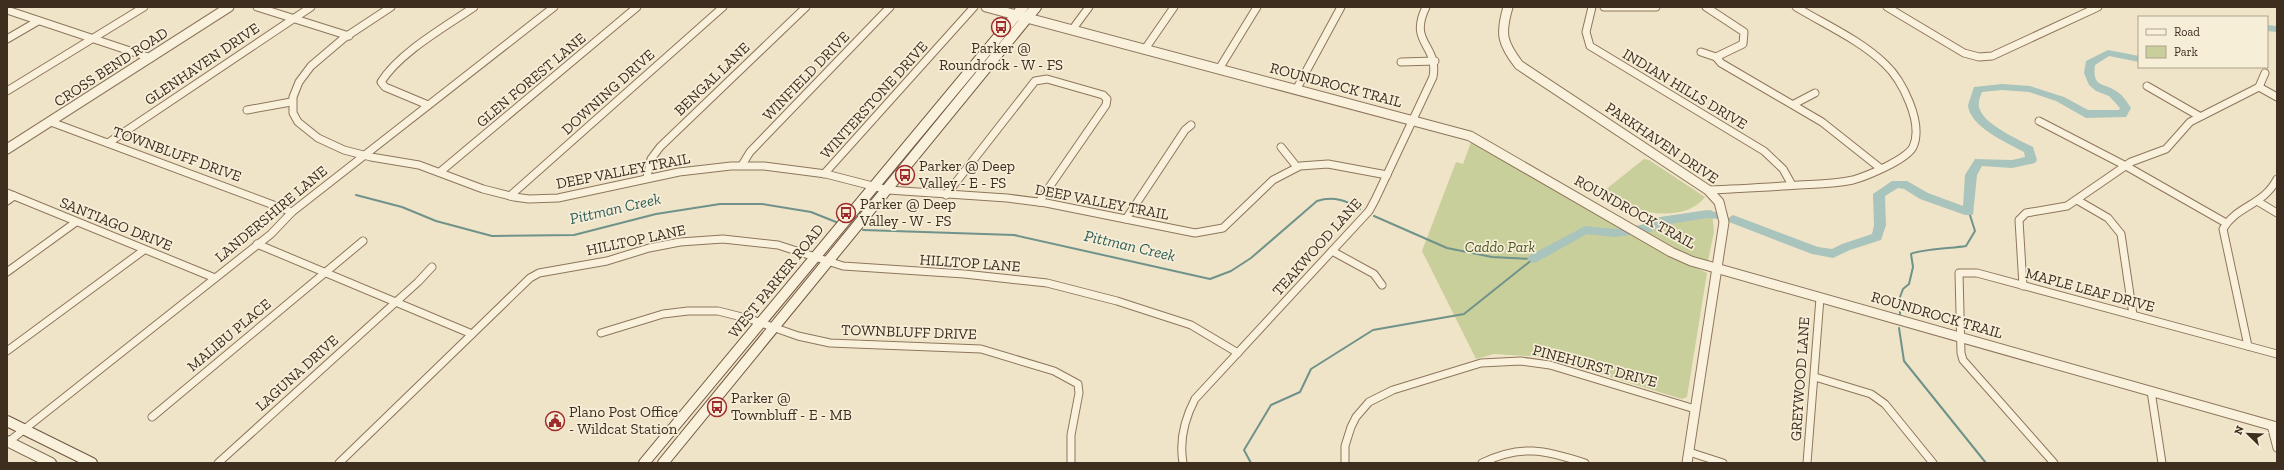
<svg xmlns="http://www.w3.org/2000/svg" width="2284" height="470" font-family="'Zilla Slab',serif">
  <rect width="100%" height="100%" fill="#f0e4c8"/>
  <g fill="#c9cf9b">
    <path d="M1471,142L1654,248L1707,273L1687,397L1682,399L1545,357L1494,354L1476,359L1422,251L1456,162L1463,164Z"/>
    <path d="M1644,159L1649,160L1705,197C1684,225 1626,214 1605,190Z"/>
    <path d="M1712,210L1714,232L1708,261C1682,254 1661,241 1638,227L1653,218Z"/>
  </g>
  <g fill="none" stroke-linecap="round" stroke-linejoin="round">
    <g stroke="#6f938a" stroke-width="2">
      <path d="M356,195L402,207L436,221L492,236L574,235L656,214L720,204H762L811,212L836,222"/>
      <path d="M1374,216L1447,248L1492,257L1532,259"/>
      <path d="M863,230L1014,235L1210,279L1231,271L1251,258L1317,201C1333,196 1346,200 1360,209"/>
      <path d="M1900,315V297L1903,289L1909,284L1913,267L1911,254C1916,250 1955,248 1966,246L1975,231L1969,212"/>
      <path d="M1899,328L1904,361L1986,463"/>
      <path d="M1251,463L1244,450L1271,405L1300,392L1311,369L1373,330L1464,314L1533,259"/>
    </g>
    <g fill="#a9c4bc" fill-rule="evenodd">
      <path d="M2267,25L2277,26V32L2267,31Z"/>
      <path d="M2108,50L2139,56V62L2109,56L2095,65C2092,88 2103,82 2116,91C2123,95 2127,102 2131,108L2126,117L2086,118L2056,101L2029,92L2002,90L1982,92C1980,97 1977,104 1980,110C1986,125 2019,140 2033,147L2037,160L2035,163L2012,168L1982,166L1977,175L1973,215H1965L1920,199L1904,189L1898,188L1885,196L1886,225L1881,240L1850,250L1833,258L1812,254L1729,222L1727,219L1733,215L1818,247L1832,249L1842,244L1872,234L1874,225L1873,194L1892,181H1907L1928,193L1963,206L1965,175L1975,159L2012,160L2025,157L2024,152C2007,143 1969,126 1968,105L1974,87L2002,84L2030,86L2064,97L2088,110H2119L2120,108L2109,96L2096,91L2089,85L2084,73L2086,61Z"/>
      <path d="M1707,210L1719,213L1721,216L1719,219L1707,218L1664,225L1650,232L1615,237L1587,234L1537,262L1533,263L1527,259L1529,256L1585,226L1615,229L1647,224L1661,217Z"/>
    </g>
    <defs>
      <g id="minor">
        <path d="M257,7L349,36"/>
        <path d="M391,7L344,38L311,66L299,82L293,97V113L298,122L318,138L344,150L371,157L419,165L483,189L514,197L529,199L558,198L679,172L731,166H764L826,174L888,190L1007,198L1046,203L1195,233L1223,228L1273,180L1300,166L1328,164L1387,175"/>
        <path d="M1592,7L1586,32L1590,46L1764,151L1783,169L1792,185"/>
        <path d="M1604,7H1656"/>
        <path d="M1706,7L1744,32L1743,44L1716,57"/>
        <path d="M1887,7L1964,53L1979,57L1992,56L2098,7"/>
        <path d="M7,10L151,58"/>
        <path d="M1072,30L1089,7"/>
        <path d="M7,39L38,21"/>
        <path d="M1145,49L1174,7"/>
        <path d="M1701,52L1716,57L1721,63L1822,122L1880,168"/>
        <path d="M1401,62L1435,61"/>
        <path d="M1219,69L1257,7"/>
        <path d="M2147,86L2199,116"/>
        <path d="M2259,87L2277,97"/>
        <path d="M1296,90L1341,7"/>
        <path d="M7,91L144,7"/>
        <path d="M1794,104L1815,93"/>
        <path d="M428,105L385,87L381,82C400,52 445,27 474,7"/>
        <path d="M247,110L291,102"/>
        <path d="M2039,121L2126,166L2226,223"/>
        <path d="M51,122L292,212"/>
        <path d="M108,143L311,7"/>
        <path d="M1281,147L1297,167"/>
        <path d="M742,165L750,152L890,7"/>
        <path d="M440,172L637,7"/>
        <path d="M824,174L974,7"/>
        <path d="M647,177L651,159L660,147L806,7"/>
        <path d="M1708,190C1738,189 1769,187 1799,185C1817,184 1835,184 1853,180C1867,176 1906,160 1913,147C1924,123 1902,80 1885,64C1860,40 1826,25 1796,7"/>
        <path d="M7,193L215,278"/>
        <path d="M946,195L1035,81L1047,79L1103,95L1107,99L1106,105L1039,202"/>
        <path d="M510,196L723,7"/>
        <path d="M2077,200L2108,218L2121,234L2133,315"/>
        <path d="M7,201L14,196"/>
        <path d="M2257,201L2277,213"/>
        <path d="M1126,219L1185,130L1191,125"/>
        <path d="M257,244L472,334"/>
        <path d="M1332,251L1374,274L1382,285"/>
        <path d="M7,272L76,222"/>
        <path d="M2023,286L2019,220L2026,213L2067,206L2131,162L2166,149L2190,122L2259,87L2265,73"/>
        <path d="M601,333L663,314L688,311H718L750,319L798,336L830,343L981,349L1054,371L1078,384L1079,393L1071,435V463"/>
        <path d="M2248,346L2223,229C2237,205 2263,206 2277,179"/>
        <path d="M7,351L144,250"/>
        <path d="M1815,377L1871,394L1885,404L1933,463"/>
        <path d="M2151,391L2162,463"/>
        <path d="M152,417L363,241"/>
        <path d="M2271,425L2277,448"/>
        <path d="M7,443L271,234L292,212L554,7"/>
        <path d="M1689,452L1723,463"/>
        <path d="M218,463L418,282L432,267"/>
        <path d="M339,463L530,278L539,273L607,261L649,248L680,242L723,239L778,245L843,266L964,274L1047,283L1117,301L1191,325L1238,353"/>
        <path d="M1183,463C1179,440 1184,420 1195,399L1369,211L1375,200L1433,77C1439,44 1408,44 1426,7"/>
        <path d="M1345,463V446L1351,427L1356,417L1369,402L1393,390L1481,363L1521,361L1550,365L1695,409"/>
        <path d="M1482,463C1521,444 1545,450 1585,463"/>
        <path d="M1807,463L1820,298"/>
        <path d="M2054,463L1963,360L1961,353L1959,273H1977L2277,354"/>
      </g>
      <g id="tertiary">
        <path d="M986,7L1470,136L1671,252L1691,261L2277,427"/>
        <path d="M1508,7C1500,34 1502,43 1519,65L1708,190L1719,202L1724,222L1687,463"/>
        <path d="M7,149L229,7"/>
      </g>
      <g id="secondary">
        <path d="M7,421L92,463"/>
        <path d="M7,441L51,463"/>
        <path d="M644,463L1023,7"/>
        <path d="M663,463L1036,7"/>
      </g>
    </defs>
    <use href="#minor" stroke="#8d765c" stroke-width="9"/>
    <use href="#tertiary" stroke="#8d765c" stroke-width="11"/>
    <use href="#secondary" stroke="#6f573f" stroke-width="12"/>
    <use href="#minor" stroke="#faf1dc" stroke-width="7"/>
    <use href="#tertiary" stroke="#faf1dc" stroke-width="9"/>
    <use href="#secondary" stroke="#faf1dc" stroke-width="10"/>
  </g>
  <defs>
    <symbol id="bus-ring" viewBox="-11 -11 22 22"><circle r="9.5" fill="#f7eed8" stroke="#9e2a2b" stroke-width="1.5"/><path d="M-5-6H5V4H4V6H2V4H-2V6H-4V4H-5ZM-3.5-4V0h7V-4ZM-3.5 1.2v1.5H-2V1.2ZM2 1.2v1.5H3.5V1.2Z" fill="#9e2a2b"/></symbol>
    <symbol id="civic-ring" viewBox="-11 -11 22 22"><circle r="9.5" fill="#f7eed8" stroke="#9e2a2b" stroke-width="1.5"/><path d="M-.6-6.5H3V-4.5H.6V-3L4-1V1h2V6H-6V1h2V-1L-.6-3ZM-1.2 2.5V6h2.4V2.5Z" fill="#9e2a2b"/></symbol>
  </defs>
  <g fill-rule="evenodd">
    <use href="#bus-ring" x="990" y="16" width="22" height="22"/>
    <use href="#bus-ring" x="894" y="164" width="22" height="22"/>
    <use href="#bus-ring" x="835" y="202" width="22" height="22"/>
    <use href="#bus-ring" x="706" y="396" width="22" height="22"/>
    <use href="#civic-ring" x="544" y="410" width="22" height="22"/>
  </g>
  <g text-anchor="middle" stroke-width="3.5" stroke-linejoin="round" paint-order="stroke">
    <g font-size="15" fill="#3d2e20" stroke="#f7eed8" text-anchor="start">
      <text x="1001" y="53" text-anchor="middle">Parker @<tspan x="1001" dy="17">Roundrock - W - FS</tspan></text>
      <text x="919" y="171">Parker @ Deep<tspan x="919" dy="17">Valley - E - FS</tspan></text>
      <text x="860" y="209">Parker @ Deep<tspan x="860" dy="17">Valley - W - FS</tspan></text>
      <text x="731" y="403">Parker @<tspan x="731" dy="17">Townbluff - E - MB</tspan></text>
      <text x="569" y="417">Plano Post Office<tspan x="569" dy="17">- Wildcat Station</tspan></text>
    </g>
    <g font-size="15" fill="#3d2e20" stroke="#f7eed8">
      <text transform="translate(202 64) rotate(-34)" y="5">GLENHAVEN DRIVE</text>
      <text transform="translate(111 67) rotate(-33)" y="5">CROSS BEND ROAD</text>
      <text transform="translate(806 76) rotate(-46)" y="5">WINFIELD DRIVE</text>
      <text transform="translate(712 79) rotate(-44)" y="5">BENGAL LANE</text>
      <text transform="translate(531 80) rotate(-40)" y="5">GLEN FOREST LANE</text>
      <text transform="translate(1336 85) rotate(15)" y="5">ROUNDROCK TRAIL</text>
      <text transform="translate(1685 89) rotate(31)" y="5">INDIAN HILLS DRIVE</text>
      <text transform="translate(608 92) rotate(-42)" y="5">DOWNING DRIVE</text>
      <text transform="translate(874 100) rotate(-48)" y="5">WINTERSTONE DRIVE</text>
      <text transform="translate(1662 143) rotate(34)" y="5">PARKHAVEN DRIVE</text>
      <text transform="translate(177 154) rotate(20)" y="5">TOWNBLUFF DRIVE</text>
      <text transform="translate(623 171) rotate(-11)" y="5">DEEP VALLEY TRAIL</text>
      <text transform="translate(1102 202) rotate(11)" y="5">DEEP VALLEY TRAIL</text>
      <text transform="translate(1635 212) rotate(29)" y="5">ROUNDROCK TRAIL</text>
      <text transform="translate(271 214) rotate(-40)" y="5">LANDERSHIRE LANE</text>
      <text transform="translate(116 224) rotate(22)" y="5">SANTIAGO DRIVE</text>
      <text transform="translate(636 240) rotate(-12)" y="5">HILLTOP LANE</text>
      <text transform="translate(1317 247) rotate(-48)" y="5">TEAKWOOD LANE</text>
      <text transform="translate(970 263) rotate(4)" y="5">HILLTOP LANE</text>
      <text transform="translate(776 281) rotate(-51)" y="5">WEST PARKER ROAD</text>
      <text transform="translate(2090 290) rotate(15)" y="5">MAPLE LEAF DRIVE</text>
      <text transform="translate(1937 315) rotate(16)" y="5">ROUNDROCK TRAIL</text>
      <text transform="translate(909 332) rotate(2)" y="5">TOWNBLUFF DRIVE</text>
      <text transform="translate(229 335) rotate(-40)" y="5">MALIBU PLACE</text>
      <text transform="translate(1595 366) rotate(15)" y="5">PINEHURST DRIVE</text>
      <text transform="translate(297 373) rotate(-42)" y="5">LAGUNA DRIVE</text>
      <text transform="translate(1800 379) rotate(-86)" y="5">GREYWOOD LANE</text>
    </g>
    <g font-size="15" font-style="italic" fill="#4d5a26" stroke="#f7eed8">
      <text x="1500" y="252">Caddo Park</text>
    </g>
    <g font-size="16" font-style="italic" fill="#2f5d5a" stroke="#f7eed8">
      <text transform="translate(615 208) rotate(-13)" y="6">Pittman Creek</text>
      <text transform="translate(1130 245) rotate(13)" y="6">Pittman Creek</text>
    </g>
  </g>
  <rect width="2284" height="470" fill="none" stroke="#3d2e20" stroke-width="16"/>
  <rect x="2138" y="16" width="130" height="52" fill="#f7eed8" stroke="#ada18e"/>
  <rect x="2146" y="29" width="20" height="6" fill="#faf1dc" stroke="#ada18e"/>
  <text x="2174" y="36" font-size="12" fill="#3d2e20">Road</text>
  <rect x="2146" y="46" width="20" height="12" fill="#c9cf9b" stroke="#ada18e"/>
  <text x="2174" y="56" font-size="12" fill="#3d2e20">Park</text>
  <g transform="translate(2248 434) rotate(293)" stroke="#f7eed8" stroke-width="3" paint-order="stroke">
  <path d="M0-3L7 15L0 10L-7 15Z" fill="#3d2e20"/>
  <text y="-6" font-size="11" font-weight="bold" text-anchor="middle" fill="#3d2e20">N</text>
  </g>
</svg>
